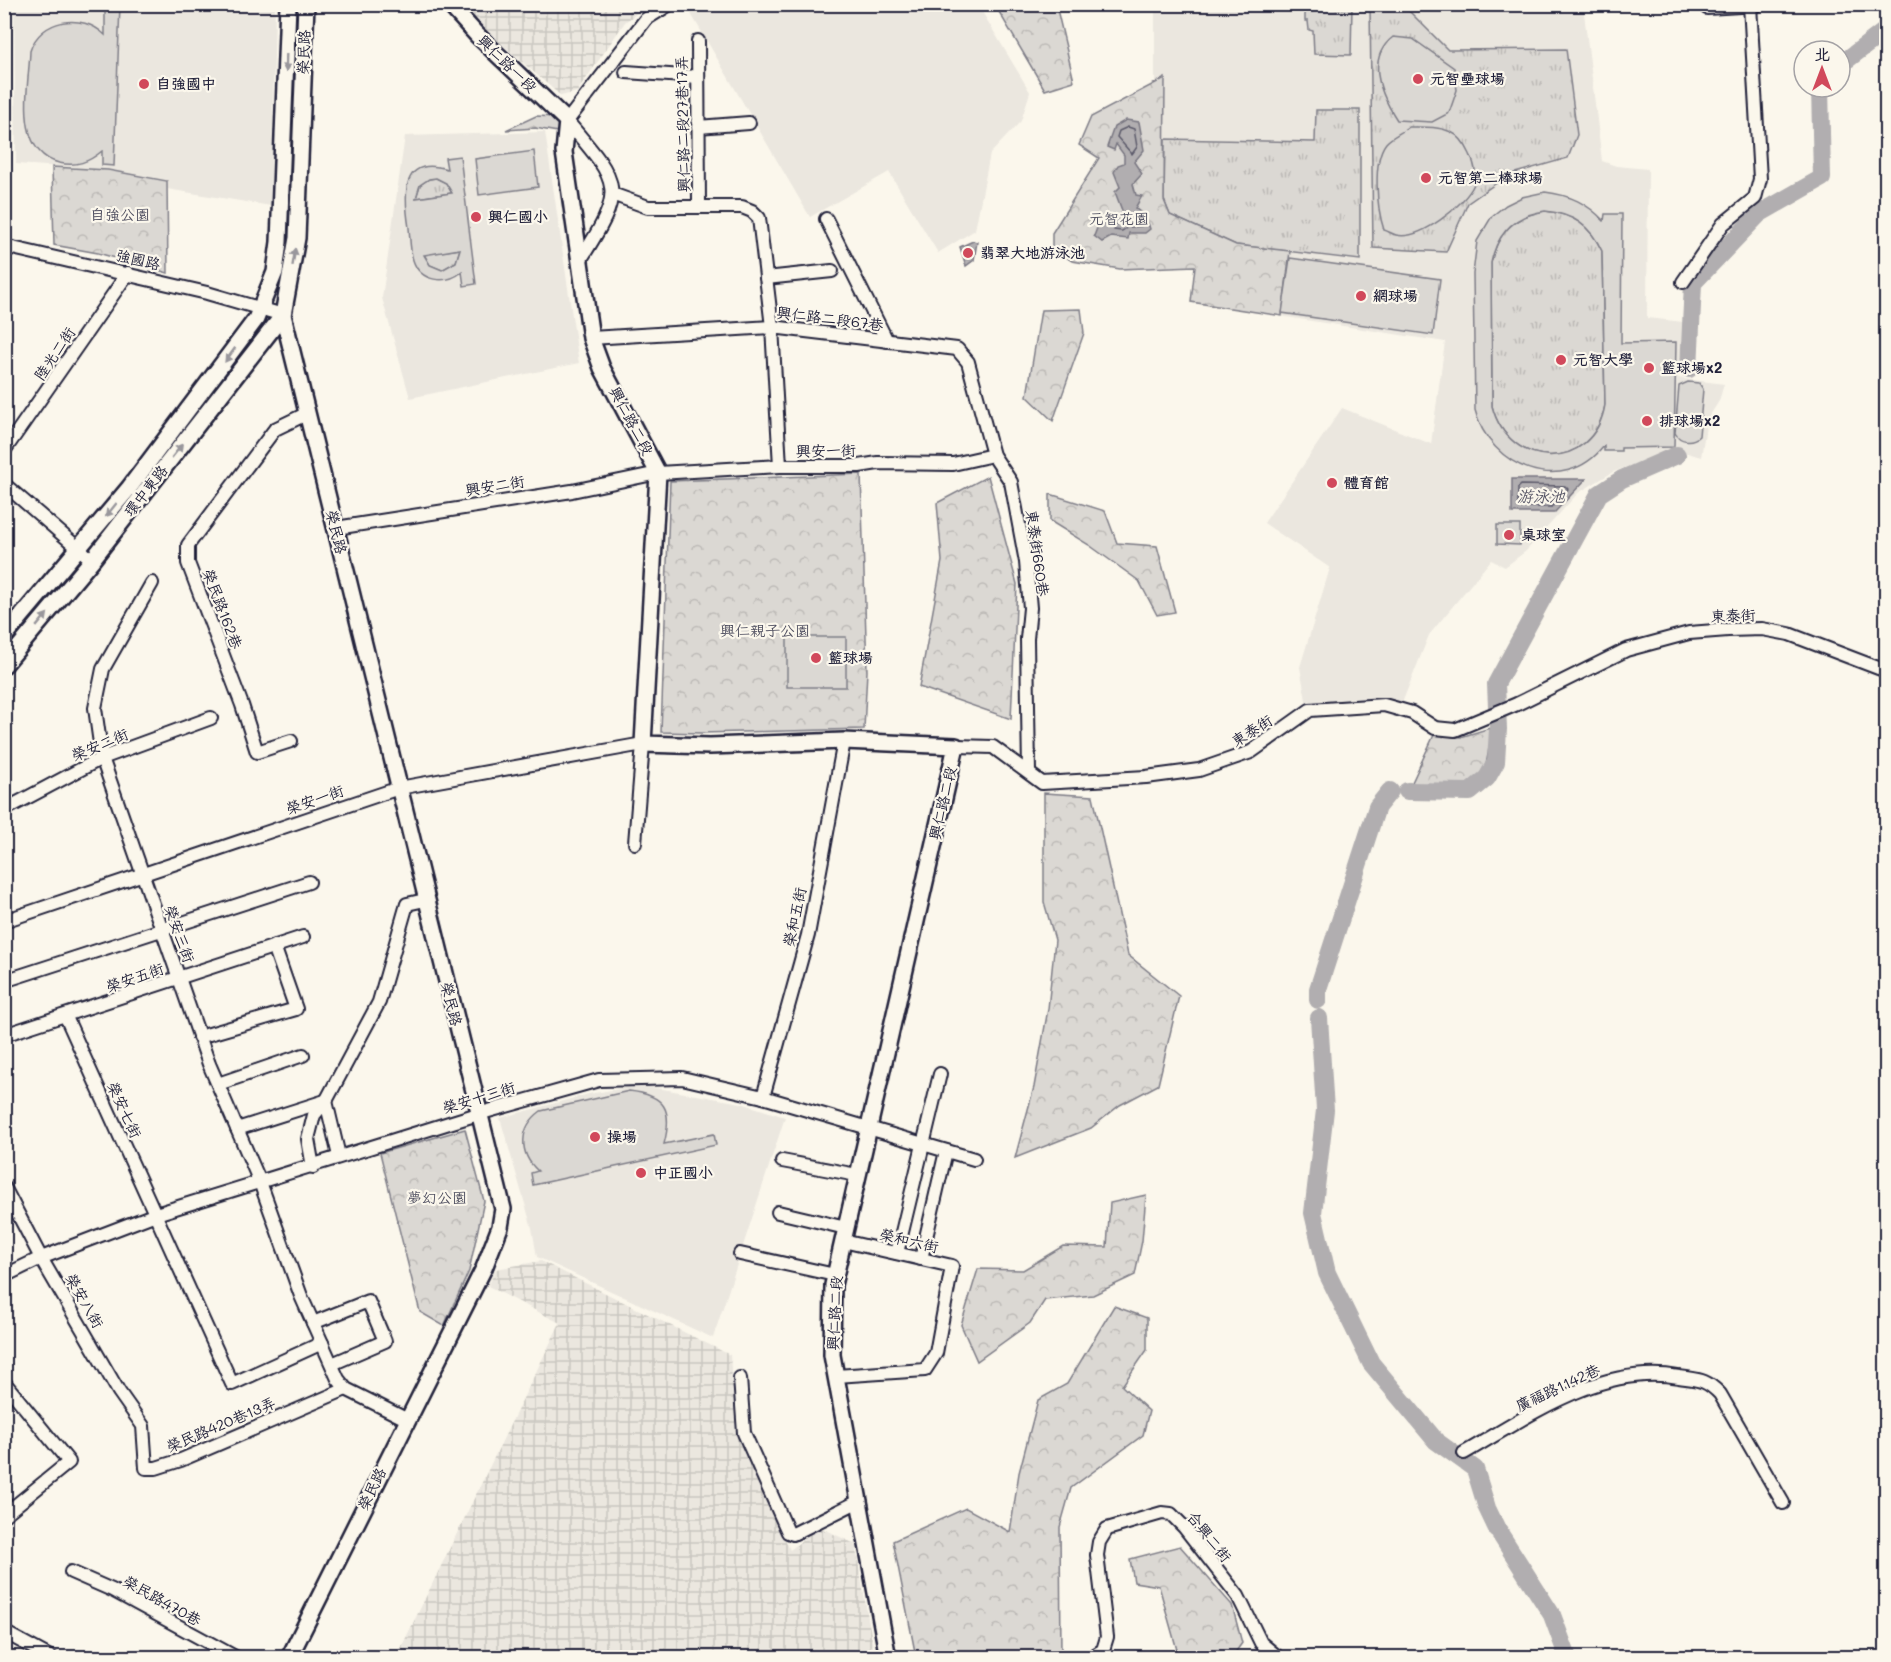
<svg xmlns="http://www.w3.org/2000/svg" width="1891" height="1662" font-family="Mali,'LXGW WenKai TC',sans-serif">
  <defs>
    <pattern id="industrial-grid" width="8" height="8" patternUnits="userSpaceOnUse" patternTransform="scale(1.5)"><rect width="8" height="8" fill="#ebe7df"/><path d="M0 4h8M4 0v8" fill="none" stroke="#c9c6c0"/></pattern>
    <pattern id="grass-tufts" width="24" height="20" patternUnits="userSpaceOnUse" patternTransform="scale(1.5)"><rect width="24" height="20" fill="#dbd8d3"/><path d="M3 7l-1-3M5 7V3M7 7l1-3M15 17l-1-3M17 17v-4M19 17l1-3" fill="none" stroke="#bcb9b6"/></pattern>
    <pattern id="forest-crowns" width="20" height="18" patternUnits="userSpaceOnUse" patternTransform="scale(1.5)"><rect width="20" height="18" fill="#dbd8d3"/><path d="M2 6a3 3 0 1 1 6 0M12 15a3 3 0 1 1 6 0" fill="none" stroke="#bcb9b6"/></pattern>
  </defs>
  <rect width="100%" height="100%" fill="#fbf7ec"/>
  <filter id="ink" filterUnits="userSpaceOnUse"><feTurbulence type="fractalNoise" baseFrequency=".0167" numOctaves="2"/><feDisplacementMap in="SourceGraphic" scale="12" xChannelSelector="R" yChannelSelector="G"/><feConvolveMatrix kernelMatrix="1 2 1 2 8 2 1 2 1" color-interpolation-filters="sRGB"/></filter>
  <g filter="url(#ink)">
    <g fill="#ebe7df">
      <path d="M694,4L978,5L1030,92L1021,121L990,154L975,230L938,253L889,172L810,217L690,12Z"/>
      <path d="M14,5H275L271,206L167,189V181L108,170L16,164Z"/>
      <path d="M1155,5H1583L1602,161L1616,166L1648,169L1647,318L1684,322L1678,378L1724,384L1719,401L1707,420L1701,457L1674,449L1613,472L1578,493L1526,551L1505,567L1491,560L1429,635L1402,703L1357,699L1307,706L1300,667L1330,568L1264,523L1342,408L1431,444L1445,342L1191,302L1195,266L1120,269L1072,261L1052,248V233L1099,158L1079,145L1091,117L1155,83Z"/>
      <path d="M545,132L579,363L410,398L382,298L405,136Z"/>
      <path d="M640,1085L741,1103L785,1117L713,1338L537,1257L532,1228L500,1118L589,1094Z"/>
    </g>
    <g fill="url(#industrial-grid)">
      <path d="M457,5H648L625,22L577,92L561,96Z"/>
      <path d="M541,1261L730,1355L736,1432L790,1550L819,1527L855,1544L875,1657L396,1658L560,1323L488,1286L496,1269Z"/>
    </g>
    <g fill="url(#grass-tufts)" stroke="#7e7d87" stroke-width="1.5">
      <path d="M1305,5H1352L1351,55L1314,54L1313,31L1309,30L1308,21H1305Z"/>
      <path d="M1370,5H1403L1448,50L1566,49L1577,135L1568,158L1508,175L1468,203L1446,252L1373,248Z"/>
      <path d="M1316,110H1360V260L1236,245L1170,215L1164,200L1165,139L1315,142Z"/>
      <path d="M436,178L446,183L452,193L416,198L420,185L429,179Z"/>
      <path d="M1545,211C1573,214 1590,225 1602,251L1605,405C1593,472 1509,472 1492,406L1491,263C1497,233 1514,216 1545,211Z"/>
      <path d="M460,249L456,262L442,270L430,265L424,254Z"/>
    </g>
    <g fill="url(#forest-crowns)" stroke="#7e7d87" stroke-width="1.5">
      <path d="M995,5H1056L1074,81L1045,90Z"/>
      <path d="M1165,78L1164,200L1170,215L1236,245L1290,251L1282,316L1191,302L1195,266L1120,269L1072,261L1052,248V233L1099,158L1079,145L1091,117Z"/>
      <path d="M536,116L558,117V132L535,128L506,130Z"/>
      <path d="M52,167L108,170L167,181L168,273L98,253L54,245Z"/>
      <path d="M1081,309L1084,333L1053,421L1027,396L1041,310Z"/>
      <path d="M861,474L867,671L864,729L701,733L661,732L670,481Z"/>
      <path d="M988,476L1017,584L1011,719L919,687L942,561L937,503Z"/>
      <path d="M1050,494L1105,511L1117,543L1157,546L1175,612L1157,615L1139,581L1089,545L1050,521Z"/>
      <path d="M1493,727L1483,781L1440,793H1407L1434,735L1461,737Z"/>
      <path d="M1044,793L1093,796L1128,955L1179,996L1158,1085L1120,1105L1091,1128L1015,1158L1034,1087L1048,1009L1055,940L1044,902Z"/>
      <path d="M465,1129L484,1201L469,1271L444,1326L420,1312L380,1153Z"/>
      <path d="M1146,1195L1142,1241L1135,1275L1093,1295L1045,1300L1030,1323L977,1361L961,1325L978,1269L1023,1270L1063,1246L1107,1247L1110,1203Z"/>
      <path d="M1114,1306L1147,1318V1350L1122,1386L1149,1411L1143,1435L1071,1488L1060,1527L1061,1656L916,1657L893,1541L966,1508L1010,1532L1019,1473L1038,1400L1067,1384Z"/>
      <path d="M1180,1546L1232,1605L1242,1643L1232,1657H1191L1177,1650L1159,1586L1134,1582L1130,1559Z"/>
    </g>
    <g fill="#dbd8d3" stroke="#7e7d87" stroke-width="1.5" fill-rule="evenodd">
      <path d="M105,5H120L114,166L102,165V151C89,162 76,167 59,163C13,151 29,86 30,51C40,19 82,12 105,35Z"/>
      <path d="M1393,37L1413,39L1454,68L1457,90L1449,113L1432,122L1397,120C1381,95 1365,59 1393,37Z"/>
      <path d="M1409,127C1423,127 1438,126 1451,132C1465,138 1480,168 1474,184C1465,205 1420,241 1396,235C1392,234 1388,231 1384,230C1377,209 1372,161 1386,143C1391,137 1403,132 1409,127Z"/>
      <path d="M534,151L538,187L479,195L475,159Z"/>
      <path d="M460,156L476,284L464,286L462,272C446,285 420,282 413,260C410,250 410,238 409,228C404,196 400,155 447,169L445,158ZM436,178L446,183L452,193L416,198L420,185L429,179ZM460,249L456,262L442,270L430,265L424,255Z"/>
      <path d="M1545,192C1570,195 1587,203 1604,221L1605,214H1622L1621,343L1676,342L1674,447L1621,448V451H1604V446C1563,498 1489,467 1475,410L1473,274L1477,241L1492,216L1506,205L1522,197ZM1545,211C1573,214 1590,225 1602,251L1605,405C1594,472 1509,472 1492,406L1491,263C1497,233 1515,215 1545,211Z"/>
      <path d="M1290,258L1440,279L1433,335L1282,313Z"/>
      <path d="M1688,382L1699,383L1703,389L1699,436C1692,443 1680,442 1675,433L1679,386Z"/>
      <path d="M1497,525H1520V545L1497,544Z"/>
      <rect x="787" y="637" width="59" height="50"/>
      <path d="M629,1091C666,1095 673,1110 664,1144L714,1134L716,1145L533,1185L531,1173L538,1171C518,1153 519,1127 541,1111Z"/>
    </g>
    <g fill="#b1aeb0" stroke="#787681" stroke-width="1.5">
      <path d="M1126,120L1139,122L1144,150L1134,162L1142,174L1133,184L1136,195L1142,196L1135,208L1146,217L1150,229L1145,233H1129L1128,239L1111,237L1102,242L1094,236L1099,223L1108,222L1123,213L1115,192L1120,187L1114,172L1118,165L1124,163V155L1116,144L1114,150L1107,147L1114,127Z"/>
      <path d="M973,241L977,242L974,260L966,266L960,247Z"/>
      <path d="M1512,479H1586L1554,513H1512Z"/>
    </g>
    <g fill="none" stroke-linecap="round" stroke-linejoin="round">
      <g stroke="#5b5a6a" stroke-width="1.5">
        <path d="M1128,127L1134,129L1137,147L1132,154L1117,137L1119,131Z"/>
        <path d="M1131,214L1140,220L1141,226L1128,227L1122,231L1114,230V226Z"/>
        <path d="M1521,485L1565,486L1568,489L1552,507H1520L1518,505V488Z"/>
      </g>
      <g stroke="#b1aeb0" stroke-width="18">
        <path d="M1840,65L1886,30"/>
        <path d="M1689,369L1693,283L1759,214L1822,178L1820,87"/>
        <path d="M1407,791L1470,792L1487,778L1496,762L1498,729L1496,684L1599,494L1622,479L1677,455"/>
        <path d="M1318,1000V989L1377,807L1390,791"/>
        <path d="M1319,1018L1325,1110L1313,1213L1327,1273L1371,1363L1436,1441L1475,1469L1487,1508L1497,1529L1552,1615L1568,1658"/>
      </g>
      <defs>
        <g id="minor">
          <path d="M1707,4V8L1757,5"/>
          <path d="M698,41L699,206"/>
          <path d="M626,72L698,77"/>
          <path d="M698,127L749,123"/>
          <path d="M612,194L648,207H742L752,211L759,218L772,327L780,466"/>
          <path d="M826,219L887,341"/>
          <path d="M4,246L207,293L283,315"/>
          <path d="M579,262C626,189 622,185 567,121L646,19L670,4"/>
          <path d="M766,278L832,271"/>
          <path d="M1683,282L1723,224L1755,198L1760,179L1750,5"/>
          <path d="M591,338L772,327L957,349L968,362L993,455L1011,482L1026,562L1030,608L1027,639L1029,773"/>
          <path d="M4,451L128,273"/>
          <path d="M4,484L92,560"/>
          <path d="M336,528L572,491L658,473L780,466H859L878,463L953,464L993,455"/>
          <path d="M152,583L103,669L95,708L102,758L209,1064L260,1182L301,1296L338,1379L346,1389L406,1419"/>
          <path d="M291,741L257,752L242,705L188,563V545L275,429L308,413"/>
          <path d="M956,746L993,747L1042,783L1146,777L1199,770L1251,752L1310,710L1384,705L1412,713L1435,728L1455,730L1517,704L1626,650L1689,633L1728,630L1762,629L1789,634L1886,671"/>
          <path d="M4,810L102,758L211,718"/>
          <path d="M4,921L399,788L643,744L635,843"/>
          <path d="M4,981L309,882"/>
          <path d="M66,1017L232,1384L322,1343"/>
          <path d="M4,1035L303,937"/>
          <path d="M199,1037L296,1009L274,946"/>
          <path d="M218,1084L303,1055"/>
          <path d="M763,1097L808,935L844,741"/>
          <path d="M326,1101L339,1156"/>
          <path d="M237,1129L325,1101"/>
          <path d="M782,1161L857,1175"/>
          <path d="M313,1167L308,1139L314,1115L326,1101L379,1002L407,904L425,900"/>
          <path d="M4,1187L41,1258L119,1392L143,1426L146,1468H156L181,1460L346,1389"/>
          <path d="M778,1212L846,1228"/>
          <path d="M897,1253L940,1074"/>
          <path d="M740,1254L835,1275"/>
          <path d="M921,1259L946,1151"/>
          <path d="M4,1276L41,1258L156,1214L478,1114L599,1080L682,1078L763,1097L974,1159"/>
          <path d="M313,1323L368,1301L385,1341L332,1364"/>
          <path d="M836,1376L925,1370L936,1353L952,1266L843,1241"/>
          <path d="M740,1378L744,1433L788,1532L793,1534L857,1502"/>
          <path d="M4,1382L69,1462L4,1515"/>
          <path d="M1464,1453C1529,1416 1601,1363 1679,1377C1699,1380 1706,1379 1720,1394L1783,1503"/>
          <path d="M71,1572L112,1590L237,1658"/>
          <path d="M4,1632L52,1658"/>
          <path d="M1090,1658L1103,1650L1107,1637L1097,1555L1099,1542L1107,1529L1162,1513L1171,1514L1184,1527L1238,1596L1261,1643L1279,1658"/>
        </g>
        <g id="tertiary">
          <path d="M449,4L477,35L567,121L564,152L591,338L602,368L658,473L643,744L710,746L844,741L956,746L833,1285L832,1355L888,1658"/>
          <path d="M4,637L129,488L256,319L275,272L279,242L288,4"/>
          <path d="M4,665L92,560L283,315"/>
          <path d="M289,1658L484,1268L500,1227L503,1209L283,315L297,238L306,4"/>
        </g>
      </defs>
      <use href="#minor" stroke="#22223b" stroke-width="16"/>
      <use href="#tertiary" stroke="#22223b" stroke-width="20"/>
      <use href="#minor" stroke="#fbf7ec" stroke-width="12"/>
      <use href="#tertiary" stroke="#fbf7ec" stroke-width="15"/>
    </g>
    <defs><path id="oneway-solid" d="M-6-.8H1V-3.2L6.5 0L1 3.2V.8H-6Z" transform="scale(1.5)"/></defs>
    <g fill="#99979c">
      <use href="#oneway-solid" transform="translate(286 63) rotate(92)"/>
      <use href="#oneway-solid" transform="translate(294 257) rotate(-80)"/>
      <use href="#oneway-solid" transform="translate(230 355) rotate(126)"/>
      <use href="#oneway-solid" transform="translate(177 451) rotate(-52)"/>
      <use href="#oneway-solid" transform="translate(111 510) rotate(129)"/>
      <use href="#oneway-solid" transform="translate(42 620) rotate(-50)"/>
    </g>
  </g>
  <g fill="#d1495b" stroke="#fbf7ec" stroke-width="2">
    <circle cx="1418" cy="79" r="6"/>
    <circle cx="144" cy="84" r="6"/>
    <circle cx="1426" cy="178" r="6"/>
    <circle cx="476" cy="217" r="6"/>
    <circle cx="968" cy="253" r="6"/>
    <circle cx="1361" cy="296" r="6"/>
    <circle cx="1561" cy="360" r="6"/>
    <circle cx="1649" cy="368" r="6"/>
    <circle cx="1647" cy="421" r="6"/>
    <circle cx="1332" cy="483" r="6"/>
    <circle cx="1509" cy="535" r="6"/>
    <circle cx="816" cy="658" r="6"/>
    <circle cx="595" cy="1137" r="6"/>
    <circle cx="641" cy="1173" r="6"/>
  </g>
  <g text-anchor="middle" stroke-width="4.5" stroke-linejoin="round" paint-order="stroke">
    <g font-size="15" fill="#22223b" stroke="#fbf7ec">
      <text transform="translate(304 52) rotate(-88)" y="5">榮民路</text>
      <text transform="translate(507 64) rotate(44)" y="5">興仁路一段</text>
      <text transform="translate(683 124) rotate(-91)" y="5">興仁路二段27巷17弄</text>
      <text transform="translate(138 260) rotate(13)" y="5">強國路</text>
      <text transform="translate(830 319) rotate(7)" y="5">興仁路二段67巷</text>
      <text transform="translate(55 354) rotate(-56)" y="5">陸光二街</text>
      <text transform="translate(631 421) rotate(62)" y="5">興仁路二段</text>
      <text transform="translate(826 451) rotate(-1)" y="5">興安一街</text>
      <text transform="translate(495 486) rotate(-9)" y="5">興安二街</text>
      <text transform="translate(146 491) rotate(-52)" y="5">環中東路</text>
      <text transform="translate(336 532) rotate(76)" y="5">榮民路</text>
      <text transform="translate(1037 553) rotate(82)" y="5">東泰街660巷</text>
      <text transform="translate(222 609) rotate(69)" y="5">榮民路162巷</text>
      <text transform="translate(1733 616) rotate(-2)" y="5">東泰街</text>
      <text transform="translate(1252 731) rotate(-32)" y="5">東泰街</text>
      <text transform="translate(100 745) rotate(-23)" y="5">榮安二街</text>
      <text transform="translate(315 800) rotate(-19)" y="5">榮安一街</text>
      <text transform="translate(943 803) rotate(-77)" y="5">興仁路二段</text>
      <text transform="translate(795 917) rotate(-78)" y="5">榮和五街</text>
      <text transform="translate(179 934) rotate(70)" y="5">榮安三街</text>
      <text transform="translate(135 978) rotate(-19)" y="5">榮安五街</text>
      <text transform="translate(451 1004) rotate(76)" y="5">榮民路</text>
      <text transform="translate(479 1098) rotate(-17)" y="5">榮安十三街</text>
      <text transform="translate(124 1110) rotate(65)" y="5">榮安七街</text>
      <text transform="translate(909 1241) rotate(13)" y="5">榮和六街</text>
      <text transform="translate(84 1301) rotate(60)" y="5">榮安八街</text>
      <text transform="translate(835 1313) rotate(-87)" y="5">興仁路二段</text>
      <text transform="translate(1558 1388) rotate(-25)" y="5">廣福路1142巷</text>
      <text transform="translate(221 1425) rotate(-23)" y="5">榮民路420巷13弄</text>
      <text transform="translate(372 1489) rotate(-64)" y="5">榮民路</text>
      <text transform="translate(1209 1537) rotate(51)" y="5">合興二街</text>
      <text transform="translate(162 1601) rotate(29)" y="5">榮民路470巷</text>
    </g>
    <g font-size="15" font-weight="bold" fill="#22223b" stroke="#fbf7ec" text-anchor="start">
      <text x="1430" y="84">元智壘球場</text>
      <text x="156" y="89">自強國中</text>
      <text x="1438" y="183">元智第二棒球場</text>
      <text x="488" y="222">興仁國小</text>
      <text x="980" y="258">翡翠大地游泳池</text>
      <text x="1373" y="301">網球場</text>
      <text x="1573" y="365">元智大學</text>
      <text x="1661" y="373">籃球場x2</text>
      <text x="1659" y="426">排球場x2</text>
      <text x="1344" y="488">體育館</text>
      <text x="1521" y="540">桌球室</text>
      <text x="828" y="663">籃球場</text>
      <text x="607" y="1142">操場</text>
      <text x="653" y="1178">中正國小</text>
    </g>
    <g font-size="15" fill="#505061" stroke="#fbf7ec">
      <text x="120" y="220">自強公園</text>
      <text x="1119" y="224">元智花園</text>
      <text x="765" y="636">興仁親子公園</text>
      <text x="437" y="1203">夢幻公園</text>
    </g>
    <g font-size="16" font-style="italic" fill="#545364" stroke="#fbf7ec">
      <text x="1541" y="502">游泳池</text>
    </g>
  </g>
  <rect width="1891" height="1662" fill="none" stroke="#fbf7ec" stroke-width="24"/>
  <rect x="12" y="12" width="1867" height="1638" fill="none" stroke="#22223b" stroke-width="2" filter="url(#ink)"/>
  <g transform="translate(1822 69)"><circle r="28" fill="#fbf7ec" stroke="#a4a2a5" stroke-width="1.5"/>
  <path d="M0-4.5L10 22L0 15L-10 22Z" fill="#d1495b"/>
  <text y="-9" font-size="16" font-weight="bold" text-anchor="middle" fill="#22223b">北</text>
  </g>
</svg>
